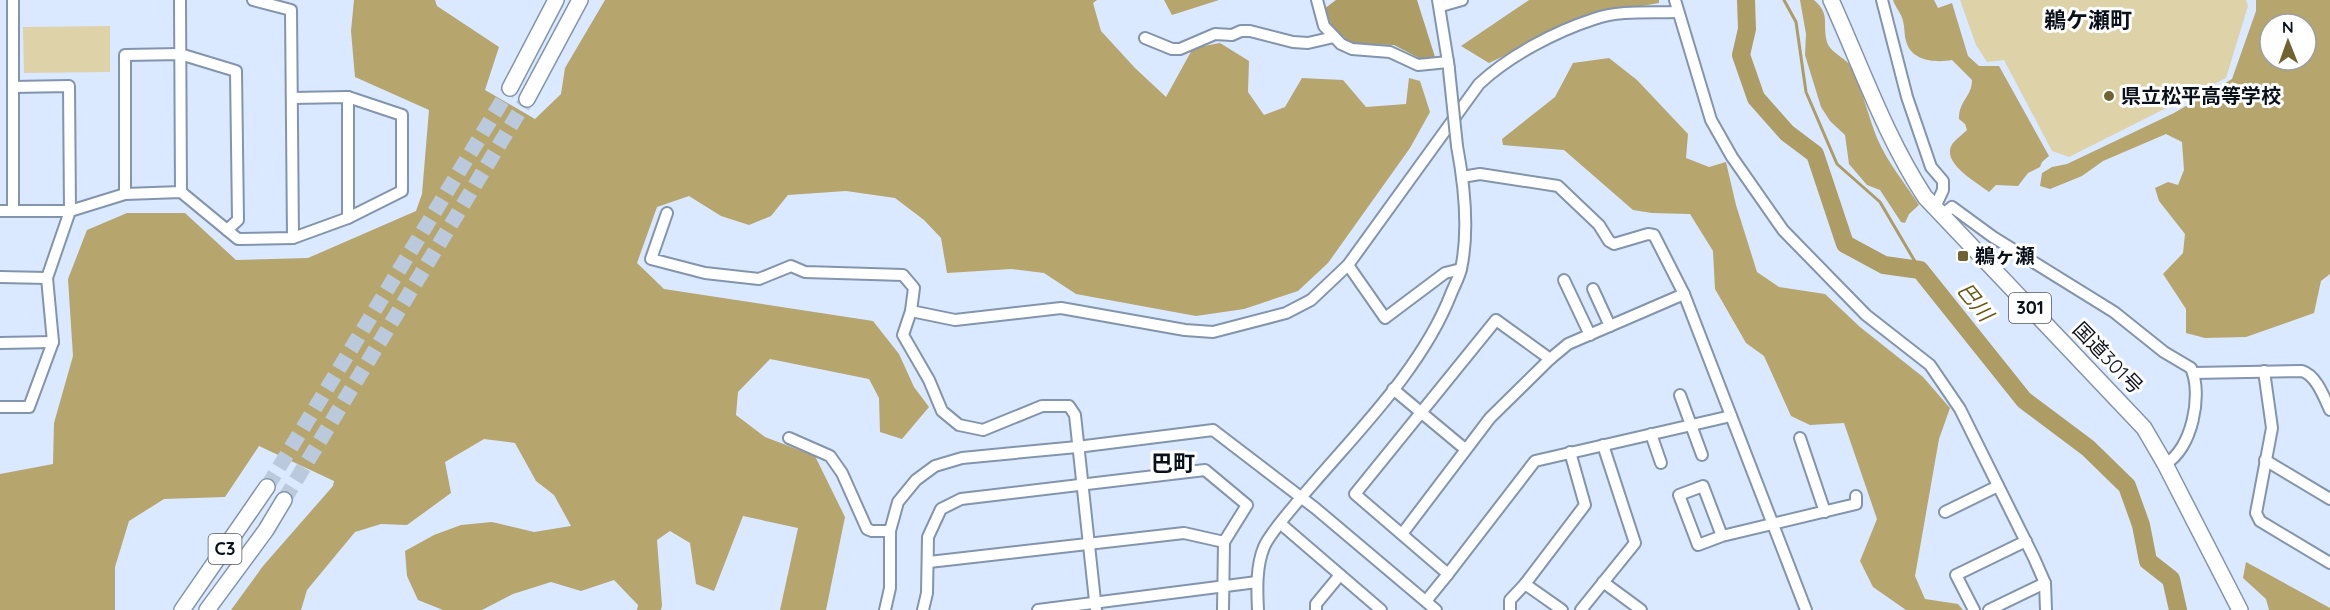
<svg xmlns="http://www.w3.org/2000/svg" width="2330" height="610" font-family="Quicksand,'Noto Sans JP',sans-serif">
  <rect width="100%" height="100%" fill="#dae9ff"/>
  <g fill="#ded2a9">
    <path d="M1960,0H2246L2248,6L2226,78L2069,157L2052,151L2004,60L1987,62L1976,45Z"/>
    <path d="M110,26V72L24,73L23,27Z"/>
  </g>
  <g fill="#b6a56c" fill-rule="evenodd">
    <path d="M354,0H435L437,6L499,47L485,90L535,119L561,94L565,68L605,0H1097L1093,3L1101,31L1135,68L1166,97L1193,48L1220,43L1249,61L1248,92L1264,115L1285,107L1302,78L1343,80L1366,107L1406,104L1409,78L1420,81L1430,112L1410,148L1328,263L1298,291L1244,309L1196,316L1076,294L1044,273L1011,269L947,273L941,238L924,220L895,198L846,191L788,195L771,216L749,225L721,216L689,196L657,207L637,263L664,289L873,321L899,354L914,387L929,407L902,439L880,432L879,398L869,379L770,359L738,392L736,415L765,437L815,456L845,517L826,610H780L798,528L743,516L714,591L696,584L690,543L670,531L657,540L662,605L661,610H637L638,605L614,580L581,591L551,582L513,594L482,610H443L418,600L407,576L405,551L434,535L461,525L492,522L534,532L571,526L554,495L536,481L515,443L484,439L445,462L451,493L407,525L381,524L355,532L307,590L301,610H231L263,566L333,486L334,481L259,446L225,497L164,499L129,521L115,567V610H0V474L53,464L54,423L73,356L68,279L87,230L127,213H185L236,260L308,258L416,211L422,194L429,110L355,77L351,31Z"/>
    <path d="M1164,0H1219L1172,15Z"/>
    <path d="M1529,0H1659V3L1589,15L1489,63L1461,46Z"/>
    <path d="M1800,0H1814C1831,15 1822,23 1827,42C1831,54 1847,58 1852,68C1863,91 1868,116 1877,138C1887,162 1905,183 1919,205L1909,214L1905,223L1901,222L1880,190L1867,185L1849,164L1845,135L1830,121L1821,107L1805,55L1806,34Z"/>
    <path d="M1893,0H1934L1938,8L1952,3L1968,56L1979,66H1999L2049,156L2042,162L2040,167L2028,173L2018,186L1996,185L1989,192C1976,182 1939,162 1953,143C1957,138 1963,134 1967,130L1965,124L1959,119C1959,100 1972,97 1972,80L1952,60C1936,63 1913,61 1907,44C1904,37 1905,28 1903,21C1902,14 1895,7 1893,0Z"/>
    <path d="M2256,0H2330V274L2321,281L2314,313L2246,337L2205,338L2186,333V309L2163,274L2183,253L2185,234L2159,201L2155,188L2168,182L2178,185L2184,170L2182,142L2166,134L2103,161L2082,176L2050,189L2040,186L2042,173L2052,167L2067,164L2174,113L2232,79L2256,11ZM2270,24H2306V60H2270Z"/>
    <path d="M1609,58L1637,80L1688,134L1686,158L1709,167L1726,162L1736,205L1757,272L1779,287L1825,294L1860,327L1923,377L1950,408L1939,439L1915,576L1925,599L1958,604L1963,610H1906L1873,587L1860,561L1877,519L1844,423L1810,425L1791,416L1764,356L1746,343L1715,289L1713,251L1690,214L1652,213L1633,210L1564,150L1503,145L1502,139L1555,97L1573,63Z"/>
    <path d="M2246,562L2330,608V610H2269L2266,599L2243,578Z"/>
  </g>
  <path fill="#ad9c63" d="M1336,0H1417L1435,57L1421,59L1394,45L1351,44L1332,26L1324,9Z"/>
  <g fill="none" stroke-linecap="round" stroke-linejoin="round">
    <path stroke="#ad9c63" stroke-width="3" d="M1784,0L1796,22L1806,92L1837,164L1880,202L1920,270"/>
    <path stroke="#ad9c63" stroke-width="18" d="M1746,0L1747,29L1741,55L1756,98L1787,133L1815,154L1845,244L1884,265L1920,270L2024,400L2088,448L2127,486L2141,525L2148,561L2171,579L2178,610"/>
    <g stroke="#bbc9dd" stroke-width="15" stroke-dasharray="15 8" stroke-linecap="butt">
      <path d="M267,487L510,88"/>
      <path d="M284,500L527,99"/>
    </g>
    <defs>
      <g id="minor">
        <path d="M13,0V211"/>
        <path d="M180,0L181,192"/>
        <path d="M253,0L291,10L293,238"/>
        <path d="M1317,0L1324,26L1341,44L1352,49L1390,52L1418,65L1448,62"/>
        <path d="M1438,0L1449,68"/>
        <path d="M1675,0L1711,120L1732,157L1783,230L1866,315L1930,365L1960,409L2034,558L2045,583L2046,610"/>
        <path d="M1882,0L1907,97L1931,167L1943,181V190L1935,207"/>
        <path d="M1441,6L1462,0"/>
        <path d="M1145,38L1172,49H1180L1215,34L1232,35L1241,31H1250L1293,42L1308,43L1334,37"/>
        <path d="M1462,177L1480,174L1558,186L1599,225L1609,241L1614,244L1648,234L1654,235L1684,294L1806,610"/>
        <path d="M125,194V55L180,54L236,71L238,220L227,230"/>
        <path d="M0,211H70L125,194L181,192L238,239L293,238L348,218L402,191V115L348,97L292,98"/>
        <path d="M667,213L651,259L705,273L759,279L791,266L805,272L903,275L914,288L911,311L903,335L929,380L942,411L959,425L983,430L1042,406H1069L1075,415L1096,610"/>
        <path d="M1942,215L1952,207L1993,237L2114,312L2164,352L2191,368C2203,394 2192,450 2165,464"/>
        <path d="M348,218V97"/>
        <path d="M1348,265L1385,318L1445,273L1461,269"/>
        <path d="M0,277L47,278"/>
        <path d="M1564,280L1590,335"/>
        <path d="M1593,289L1610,326"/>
        <path d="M911,311L955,320L1061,308L1185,330L1213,332L1286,313L1311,300L1348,265L1479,84C1509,56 1554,32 1594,19C1620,10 1650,13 1677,12"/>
        <path d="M0,343L53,342"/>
        <path d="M1550,359L1496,320L1355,494L1448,574L1535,461L1731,416"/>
        <path d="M2264,371L2272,428L2256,513L2260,521L2330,563"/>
        <path d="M2193,373L2302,371C2316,375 2324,397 2330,410"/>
        <path d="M1393,389L1465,449"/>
        <path d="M1680,395L1702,455"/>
        <path d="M0,407H29L53,342L47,278L70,211L69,86L13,87"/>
        <path d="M1651,434L1661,463"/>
        <path d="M789,438L830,456L842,473L867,529L872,531H890"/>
        <path d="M1800,438L1825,512"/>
        <path d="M2265,460L2330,499"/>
        <path d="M1945,512L1998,486"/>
        <path d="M1281,524L1381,610"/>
        <path d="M1402,534L1490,418L1550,359L1568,344L1684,294"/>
        <path d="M1722,536L1703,486L1679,495L1698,545L1722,536L1856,504V496"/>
        <path d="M929,562L1184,533L1224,542"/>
        <path d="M1603,582L1641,610"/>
        <path d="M1426,601L1448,574"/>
        <path d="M885,610L890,588V531L898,502L916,480L935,466L962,458L1077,447L1213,430L1315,508L1436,610"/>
        <path d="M923,610L927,593L928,537L941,509L961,499L1205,470L1247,505L1224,542L1223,610"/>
        <path d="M1038,610L1257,582"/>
        <path d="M1258,610C1257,590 1256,566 1264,547C1270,532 1300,499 1312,485C1361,428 1423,366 1451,294C1454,286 1459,278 1461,269C1469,232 1464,183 1457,146"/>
        <path d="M1316,610V604L1340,575"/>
        <path d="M1510,610V600L1526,583"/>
        <path d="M1562,610L1525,584L1585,505L1570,452"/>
        <path d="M1581,610L1635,543L1603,445"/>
        <path d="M1974,610L1956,575L2026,541"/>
        <path d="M1989,610L2045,583"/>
      </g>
      <g id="highway">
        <path d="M1831,0C1861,66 1885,136 1925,197L2144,428L2165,464L2240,610"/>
        <path d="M510,88L556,0"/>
        <path d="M527,99L580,0"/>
        <path d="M182,610L267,487"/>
        <path d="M207,610L266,530L284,500"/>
      </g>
    </defs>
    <use href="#minor" stroke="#8394ad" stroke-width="14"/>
    <use href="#highway" stroke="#8394ad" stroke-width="18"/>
    <use href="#minor" stroke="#fff" stroke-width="10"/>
    <use href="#highway" stroke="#fff" stroke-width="15"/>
    <defs>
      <path id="minor-bridge" d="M1449,70L1457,146"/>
    </defs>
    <use href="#minor-bridge" stroke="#8394ad" stroke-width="14" stroke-linecap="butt"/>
    <use href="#minor-bridge" stroke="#fff" stroke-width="10"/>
  </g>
  <g fill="#716330" stroke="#fff" stroke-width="2">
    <circle cx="2109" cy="96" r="6"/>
    <rect x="1957" y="250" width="12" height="12" rx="3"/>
  </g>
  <g text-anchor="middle" stroke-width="6" stroke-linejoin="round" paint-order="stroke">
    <g fill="#fff" stroke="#54585f" stroke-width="1.5">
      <rect x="2009" y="293" width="42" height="30" rx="4.5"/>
      <rect x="208.5" y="534" width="33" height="30" rx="4.5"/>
    </g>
    <g font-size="18" font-weight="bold" fill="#0b111a">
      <text x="2030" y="314">301</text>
      <text x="225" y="555">C3</text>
    </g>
    <g font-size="20" font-weight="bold" fill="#0b111a" stroke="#fff" text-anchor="start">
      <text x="2121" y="103">県立松平高等学校</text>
      <text x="1975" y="263">鵜ヶ瀬</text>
    </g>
    <g font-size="20" fill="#0b111a" stroke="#fff">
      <text transform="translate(2108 358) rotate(46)" y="7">国道301号</text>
    </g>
    <g font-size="21" font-style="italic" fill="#675610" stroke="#fff">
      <text transform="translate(1975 302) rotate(51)" y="7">巴川</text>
    </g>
    <g font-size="22" font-weight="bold" fill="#0b111a" stroke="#fff">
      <text x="2088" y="28">鵜ケ瀬町</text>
      <text x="1173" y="471">巴町</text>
    </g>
  </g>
  <g transform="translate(2288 42) rotate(359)"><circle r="28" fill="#ffffff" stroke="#9da0a3" stroke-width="1.5"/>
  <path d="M0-4.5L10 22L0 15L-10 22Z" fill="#716330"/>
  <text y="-9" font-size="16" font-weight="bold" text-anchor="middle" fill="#0b111a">N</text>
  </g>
</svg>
